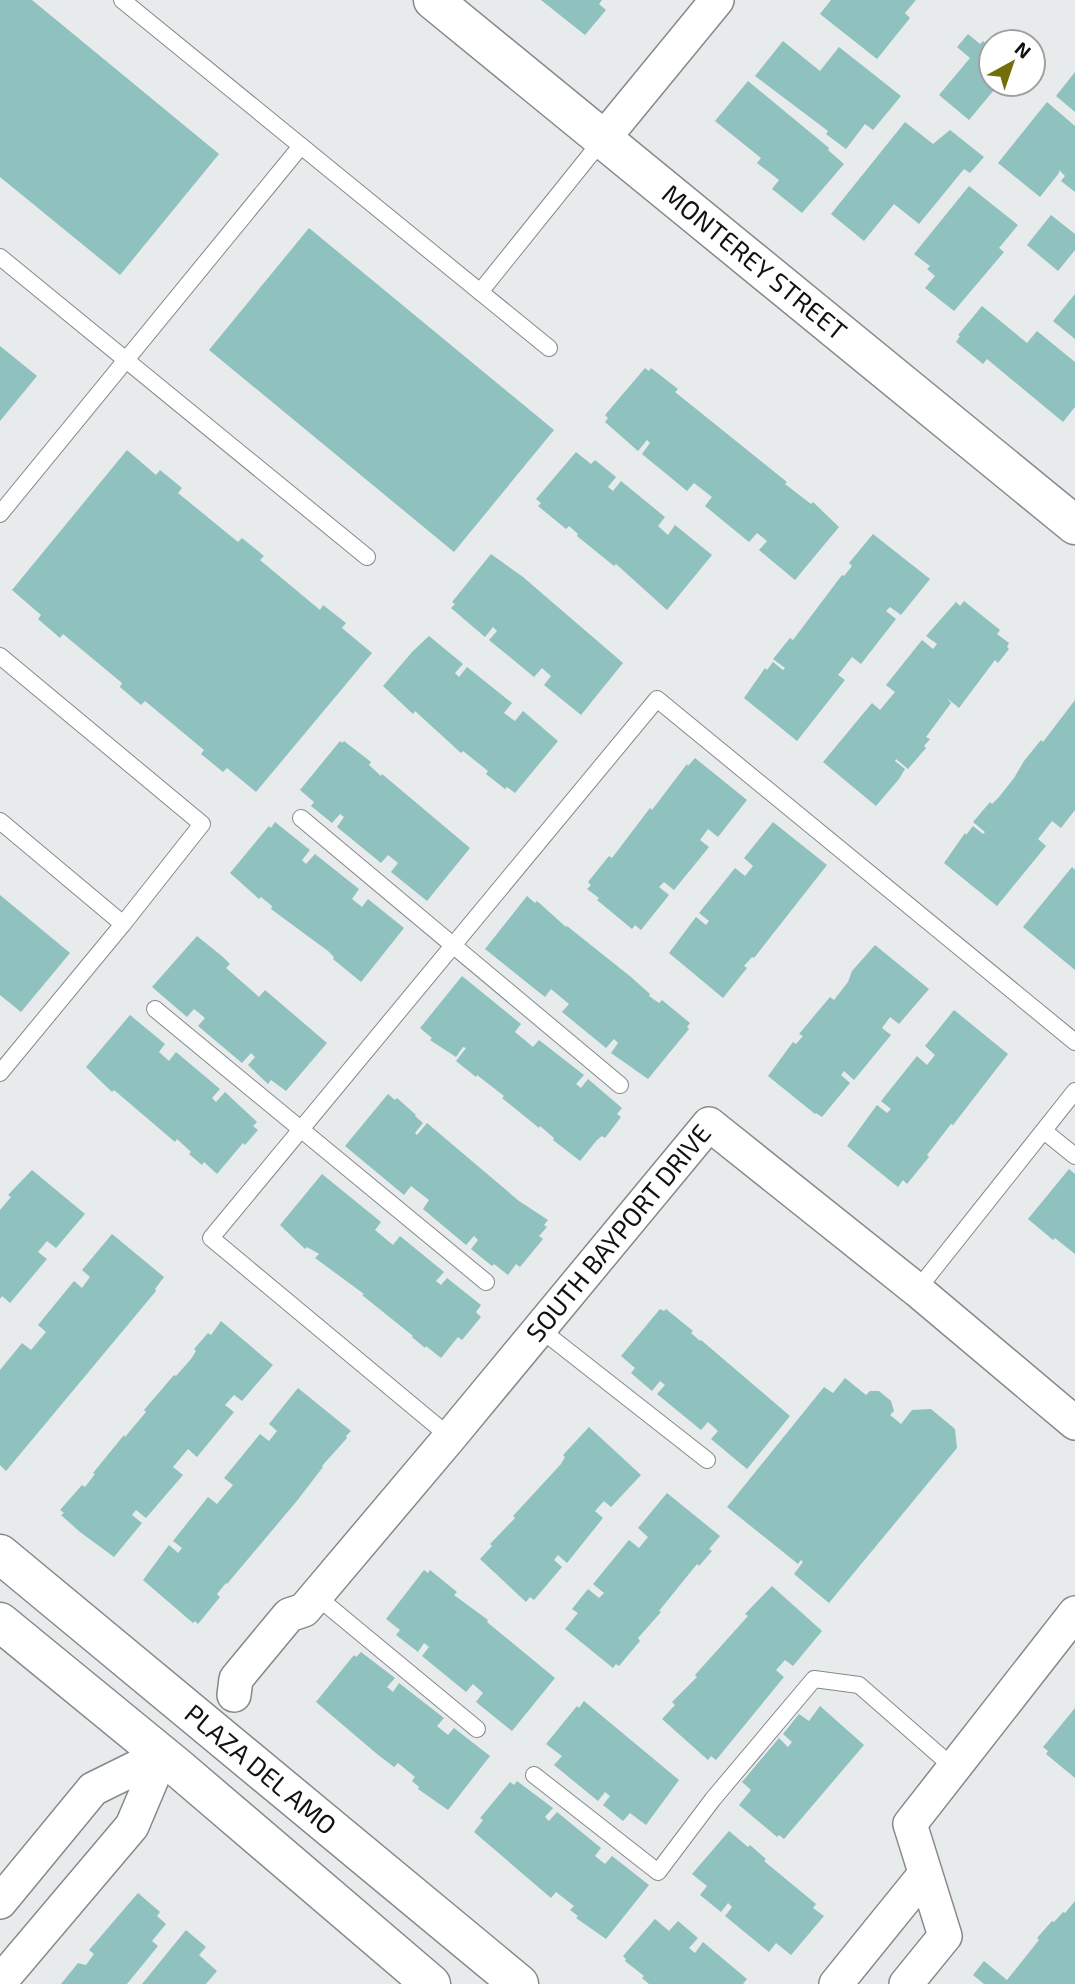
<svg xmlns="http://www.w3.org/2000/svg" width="1075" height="1984" font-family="'Exo 2',sans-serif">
  <rect width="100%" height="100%" fill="#e7ebec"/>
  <g fill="#8fc1be">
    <path d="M0,0H32L219,154L120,275L0,177Z"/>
    <path d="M541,0H602L599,4L606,10L585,35Z"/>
    <path d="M831,0H916L905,13L910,18L877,59L820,14Z"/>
    <path d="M968,34L980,44L983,41L991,48V84H999L969,120L939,95L970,58L957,47Z"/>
    <path d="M783,41L820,71L839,47L901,96L873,130L865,124L846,149L826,134L828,131L755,76Z"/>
    <path d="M1075,72V112L1056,96Z"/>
    <path d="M748,81L829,148L828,150L844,164L802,213L772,189L779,180L757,163L761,158L715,121Z"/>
    <path d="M1047,102L1075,126V192L1061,181L1065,176L1059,170V173L1040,197L998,163Z"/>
    <path d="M905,122L933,144L950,130L984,157L970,173L964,169L919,224L894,204L864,241L831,214Z"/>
    <path d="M969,186L1018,225L999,248L1004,252L954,311L925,288L935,276L927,269L930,266L914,254Z"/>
    <path d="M1051,215L1075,234V250L1058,271L1027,245Z"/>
    <path d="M309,228L554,430L454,552L209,350Z"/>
    <path d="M1075,294V339L1053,321Z"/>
    <path d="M982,306L1027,343L1037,331L1075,362V407L1063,422L987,359L983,364L956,342L960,336L958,335Z"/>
    <path d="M0,346L37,376L0,421Z"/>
    <path d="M645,368L649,371L651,368L678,389L675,392L772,470L787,482L785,484L811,504L813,502L839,527L795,580L759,550L767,541L757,533L749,542L705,506L712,497L694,483L687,491L642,454L650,443L647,440L638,451L605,422L608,418L605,415Z"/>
    <path d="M127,450L156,475L160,470L182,488L178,493L238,542L242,538L264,556L260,560L320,610L323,605L346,623L342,628L372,653L256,792L227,768L223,772L201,754L204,750L145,701L141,705L120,687L122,683L63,634L60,638L38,619L41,615L12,590Z"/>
    <path d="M576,452L591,464L595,460L616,477L608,487L613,491L621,481L665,517L658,526L668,535L675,525L712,555L667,610L616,564L614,566L577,536L578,534L569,526L566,529L538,506L541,503L536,499Z"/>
    <path d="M873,534L930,579L901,615L890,607L886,611L896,619L861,664L852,657L838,675L845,680L797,741L744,698L765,668L767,670L773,662L783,670L785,668L773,659L790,638L793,640L842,575L844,576L852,566L849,563Z"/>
    <path d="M491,554L523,577L623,663L581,715L544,685L551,676L542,668L534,677L489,640L497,631L493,627L485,637L451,608L455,604L452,602Z"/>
    <path d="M964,601L1000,630L997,634L1009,643L1007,647L1009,649L998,663L995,660L959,708L947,698L951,703L926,737L930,739L924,746L926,748L908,769L896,759L895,761L905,769L899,779L876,806L823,762L872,703L880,710L895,692L886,685L922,640L933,649L937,644L926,636L956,602L960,606Z"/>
    <path d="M429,636L463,664L455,673L459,677L467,667L512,703L504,713L515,721L523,711L558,741L515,793L507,787L505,789L486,774L488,771L463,751L461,753L415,711L413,714L383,686L413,651Z"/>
    <path d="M1075,700V810L1061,828L1052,821L1038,839L1046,846L997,906L944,863L965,833L966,835L973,826L983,834L985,832L973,822L990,802L992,804L999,797L1014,778L1024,761L1041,740L1043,742Z"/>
    <path d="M340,741L342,743L344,741L371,762L369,765L381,776L382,774L470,848L427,901L391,872L398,863L388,855L381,863L337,827L344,817L340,814L332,823L311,806L314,802L300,790Z"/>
    <path d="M695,758L747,800L718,837L708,829L700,840L709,847L674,890L664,882L659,887L669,895L641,930L635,925L632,929L597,900L599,898L587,889L591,885L588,882L609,856L612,858L650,808L652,810L687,764L688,766Z"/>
    <path d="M275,822L310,850L302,860L306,864L315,854L359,889L352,899L362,907L368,899L404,928L361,982L333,959L334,957L328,951L271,909L272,906L261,897L259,899L230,873L269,826L271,828Z"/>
    <path d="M773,822L827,865L754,958L752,957L744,966L747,968L723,998L669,953L696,917L706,925L709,921L699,913L735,868L745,876L753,866L744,858Z"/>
    <path d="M1072,867L1075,870V970L1023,927Z"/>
    <path d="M0,895L70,953L21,1012L0,995Z"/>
    <path d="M527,896L535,903L537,901L566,927L567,926L631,977L650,994L649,996L659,1003L662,1000L690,1023L687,1027L689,1029L648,1079L611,1053L618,1043L614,1039L606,1048L562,1012L569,1004L551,989L545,997L485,949Z"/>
    <path d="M197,936L223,957L230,964L226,968L259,997L265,990L327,1043L286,1091L271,1080L268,1084L248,1065L255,1057L251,1053L242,1063L198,1026L205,1018L194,1009L187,1017L152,987Z"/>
    <path d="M875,945L929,989L899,1024L890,1017L882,1028L891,1035L854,1080L844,1071L841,1075L850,1083L822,1117L816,1113L815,1114L768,1076L793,1042L796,1044L803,1036L799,1034L830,997L834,1000L848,982L852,971Z"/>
    <path d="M462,976L521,1024L515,1032L533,1047L539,1040L584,1075L576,1084L581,1088L588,1079L622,1108L617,1114L621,1117L605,1138L602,1136L597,1140L580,1161L553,1140L554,1138L540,1126L539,1128L502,1098L504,1096L477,1075L476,1077L456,1061L466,1048L463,1047L456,1057L430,1040L432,1038L420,1028Z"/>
    <path d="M954,1010L1008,1054L953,1125L951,1124L927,1155L929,1157L907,1184L903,1180L898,1187L847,1146L877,1105L887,1113L891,1109L881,1101L917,1056L927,1065L935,1055L925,1046Z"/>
    <path d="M130,1015L165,1044L159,1052L169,1061L176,1052L220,1089L212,1098L216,1102L225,1092L257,1122L253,1126L258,1130L245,1145L243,1143L217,1174L204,1162L202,1165L189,1154L191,1152L177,1139L175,1142L114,1090L112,1092L86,1067Z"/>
    <path d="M388,1094L395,1100L397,1098L416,1115L415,1116L423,1123L415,1133L417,1135L427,1123L519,1201L548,1220L544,1225L547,1227L539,1236L543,1239L520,1267L516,1264L508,1275L494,1264L492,1266L471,1249L478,1240L474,1236L466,1245L423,1209L429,1200L411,1186L404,1195L345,1146Z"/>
    <path d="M1069,1169L1075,1174V1254L1055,1238L1053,1240L1028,1219Z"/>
    <path d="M32,1170L85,1214L56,1248L47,1241L38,1252L47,1259L10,1303L2,1296L0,1299V1210L11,1197L8,1195Z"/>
    <path d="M322,1174L381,1222L375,1230L393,1245L400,1236L444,1272L436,1281L441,1285L447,1278L481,1305L476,1312L481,1317L462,1340L458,1337L441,1358L426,1346L425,1348L412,1337L413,1336L362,1295L364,1294L315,1258L319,1254L307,1247L305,1249L280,1225Z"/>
    <path d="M112,1234L164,1277L155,1289L156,1291L6,1471L0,1465V1370L22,1343L31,1350L46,1332L38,1325L74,1281L82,1288L90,1277L82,1270Z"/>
    <path d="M660,1309L664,1311L666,1309L693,1331L691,1333L700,1341L701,1340L790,1416L747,1469L711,1439L718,1431L708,1422L701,1430L657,1394L665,1385L660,1381L652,1391L631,1373L635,1368L621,1356Z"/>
    <path d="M221,1321L273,1365L242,1401L234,1395L225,1405L234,1412L197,1457L188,1449L173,1467L183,1475L146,1518L136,1510L132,1515L142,1523L114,1557L80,1532L61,1515L64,1513L60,1510L82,1485L85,1487L95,1474L93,1473L124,1435L125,1437L146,1412L144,1410L174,1375L176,1376L191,1359L196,1351L194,1349L208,1333L211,1335Z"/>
    <path d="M845,1378L866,1395L870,1391H879L891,1401L894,1411L890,1415L901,1424L912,1410L931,1409L955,1429L957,1448L829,1603L794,1574L803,1562L801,1560L798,1564L727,1507L824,1387L833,1393Z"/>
    <path d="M298,1388L351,1431L346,1436L347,1438L322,1466L323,1467L296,1502L227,1584L226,1583L217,1594L220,1597L198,1624L195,1621L193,1623L143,1580L169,1545L178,1553L182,1548L173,1541L208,1497L217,1504L233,1485L224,1478L260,1434L269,1441L277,1431L269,1424Z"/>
    <path d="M589,1427L641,1475L611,1507L604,1501L595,1511L603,1518L567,1563L558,1555L554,1560L562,1567L534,1600L530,1597L526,1602L480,1559L492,1546L490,1544L515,1518L513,1516L561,1464L565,1457L563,1455Z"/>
    <path d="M667,1493L720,1536L709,1549L712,1551L699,1566L697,1564L659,1611L661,1612L638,1638L640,1641L619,1666L616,1664L613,1668L565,1629L578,1613L572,1609L588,1589L599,1598L604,1593L593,1584L629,1540L639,1548L648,1537L638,1528Z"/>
    <path d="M424,1570L428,1573L430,1570L457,1592L454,1595L488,1620L487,1622L555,1678L512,1731L476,1702L483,1693L473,1684L466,1692L422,1656L429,1647L424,1643L418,1652L396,1635L400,1630L386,1619Z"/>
    <path d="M772,1586L822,1631L793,1666L785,1660L776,1670L784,1677L716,1760L711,1756L708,1760L662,1719L675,1705L672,1702L697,1677L695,1675L748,1616L745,1614Z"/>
    <path d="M361,1652L395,1678L387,1687L393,1692L399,1683L444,1718L437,1726L448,1735L454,1728L490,1756L448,1810L418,1789L419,1787L412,1781L415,1777L398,1763L394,1767L377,1754L316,1702L354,1655L356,1657Z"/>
    <path d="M584,1701L679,1780L646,1825L630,1813L623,1821L603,1805L610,1796L605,1792L598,1801L554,1765L562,1756L546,1744L577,1706L579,1708Z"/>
    <path d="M820,1706L864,1745L784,1839L779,1835L777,1837L739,1805L751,1790L742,1782L779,1738L788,1747L792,1742L783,1734L799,1714L809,1721Z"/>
    <path d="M1075,1708V1778L1046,1754L1048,1751L1043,1747Z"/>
    <path d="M517,1781L553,1808L545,1817L549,1821L557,1812L601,1848L595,1856L605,1864L612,1856L649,1885L606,1939L576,1918L578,1916L570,1910L574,1906L556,1892L551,1898L474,1832L483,1820L480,1818L510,1782L514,1785Z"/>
    <path d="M729,1831L748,1847L750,1845L766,1859L764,1861L816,1904L813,1908L824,1916L791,1955L776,1943L769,1952L725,1916L732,1907L728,1903L721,1912L700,1895L707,1886L692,1874Z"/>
    <path d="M138,1893L160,1912L157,1916L166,1924L152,1941L158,1946L127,1984H61L78,1963L86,1965L94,1954L89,1950Z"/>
    <path d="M1075,1901V1984H984L973,1975L984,1961L1007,1980L1039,1940L1037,1938L1052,1921L1054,1922L1063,1912L1065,1913Z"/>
    <path d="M655,1919L669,1931L678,1921L698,1938L689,1948L695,1953L703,1942L747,1979L743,1984H649L642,1978L644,1976L625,1961L626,1959L623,1956Z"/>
    <path d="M186,1930L206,1947L199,1955L217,1971L206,1984H142Z"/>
  </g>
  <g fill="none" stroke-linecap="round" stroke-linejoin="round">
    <defs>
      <g id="service">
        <path d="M122,0L549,348"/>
        <path d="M0,257L367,557"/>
        <path d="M480,292L603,139"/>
        <path d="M0,514L301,146"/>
        <path d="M0,656L202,824L123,924L0,821"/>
        <path d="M301,818L620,1085"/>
        <path d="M155,1009L486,1282"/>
        <path d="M0,1073L123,924"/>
        <path d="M1044,1131L1075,1156"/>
        <path d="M917,1290L1075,1091"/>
        <path d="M540,1329L707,1460"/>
        <path d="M450,1437L211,1238L657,699L1075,1042"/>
        <path d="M315,1595L477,1729"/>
        <path d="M534,1775L658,1872L713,1799L814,1679L859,1685L954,1768"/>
      </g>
      <g id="minor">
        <path d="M603,139L717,0"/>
        <path id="s1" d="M234,1695L236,1679L279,1627L289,1615L304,1610L450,1437L709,1124L917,1290L1075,1423"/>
        <path d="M0,1902L93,1789L162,1755"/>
        <path d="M0,1982L132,1826L162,1755"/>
        <path d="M836,1984L925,1874"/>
        <path d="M906,1984L945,1936L910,1824L1075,1613"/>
      </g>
      <g id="tertiary">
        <path id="s2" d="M433,0L1075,525"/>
      </g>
      <g id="secondary">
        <path id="s3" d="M0,1554L519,1984"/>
        <path d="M0,1622L177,1767L431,1984"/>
      </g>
    </defs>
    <use href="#service" stroke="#85898a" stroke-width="18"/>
    <use href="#minor" stroke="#85898a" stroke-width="36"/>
    <use href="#tertiary" stroke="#85898a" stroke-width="41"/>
    <use href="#secondary" stroke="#85898a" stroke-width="41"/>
    <use href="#service" stroke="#fff" stroke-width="16"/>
    <use href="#minor" stroke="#fff" stroke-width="33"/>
    <use href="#tertiary" stroke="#fff" stroke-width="38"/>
    <use href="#secondary" stroke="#fff" stroke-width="38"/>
  </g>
  <g text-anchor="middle" stroke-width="5" stroke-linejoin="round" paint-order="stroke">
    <g font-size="26" fill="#101212" stroke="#fff">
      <text dy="9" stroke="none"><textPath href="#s2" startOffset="415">MONTEREY STREET</textPath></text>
      <text dy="9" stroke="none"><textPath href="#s1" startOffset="606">SOUTH BAYPORT DRIVE</textPath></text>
      <text dy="9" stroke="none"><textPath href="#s3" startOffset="338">PLAZA DEL AMO</textPath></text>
    </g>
  </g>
  <g transform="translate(1012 63) rotate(40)"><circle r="33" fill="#ffffff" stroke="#9fa0a0" stroke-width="2"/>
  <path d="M0-5L12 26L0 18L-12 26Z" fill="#736d0a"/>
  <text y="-10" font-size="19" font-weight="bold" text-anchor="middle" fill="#101212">N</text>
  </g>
</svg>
